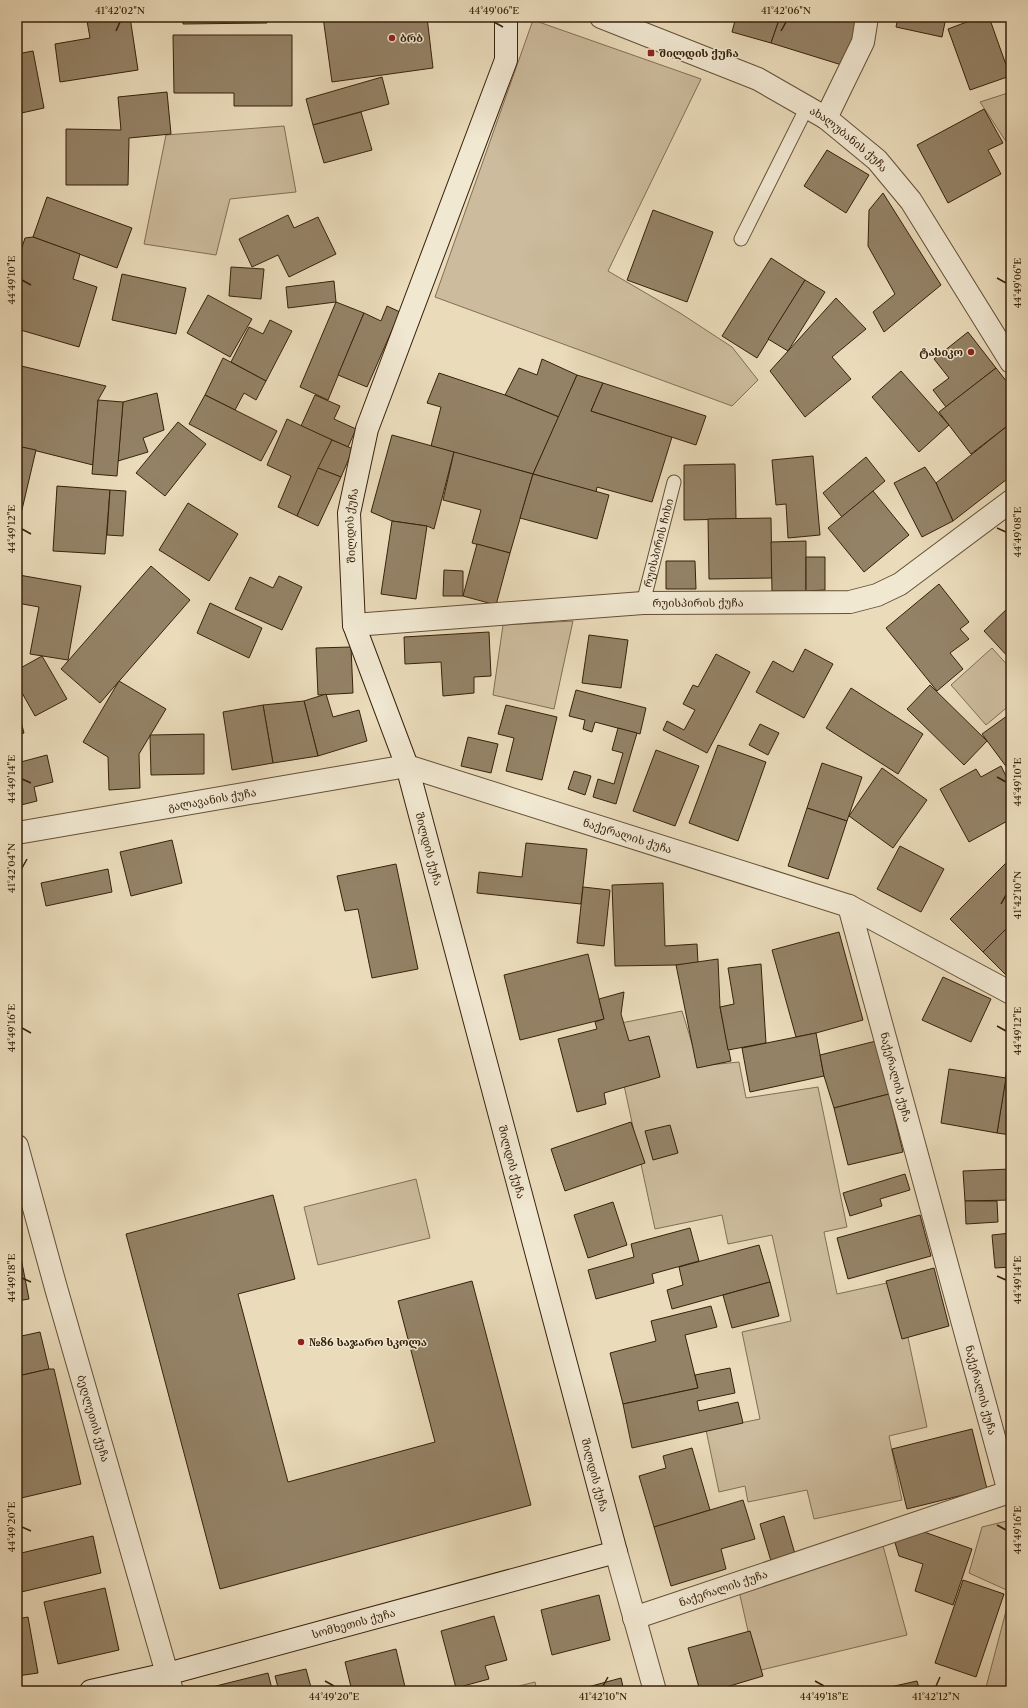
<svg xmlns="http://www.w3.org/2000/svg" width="1028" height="1708" font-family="'Libre Caslon Text','Noto Serif Georgian',serif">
  <rect width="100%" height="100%" fill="#eadbba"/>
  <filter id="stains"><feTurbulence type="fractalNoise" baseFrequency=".005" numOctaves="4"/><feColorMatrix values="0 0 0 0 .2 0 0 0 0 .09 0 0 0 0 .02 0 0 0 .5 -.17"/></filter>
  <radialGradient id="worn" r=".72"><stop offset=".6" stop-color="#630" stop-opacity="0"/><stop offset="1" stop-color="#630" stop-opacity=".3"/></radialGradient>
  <g fill="#ccbb9c" stroke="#826e54">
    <path d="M533,20L701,79L608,271L680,313L732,347L758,380L732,406L435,297Z"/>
    <path d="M1011,92V145L1009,146L980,102Z"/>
    <path d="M284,126L296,192L230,199L216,255L144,244L166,135Z"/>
    <path d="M573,621L554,709L493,695L503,625Z"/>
    <path d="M992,648L1011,669V704L986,725L951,685Z"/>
    <path d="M682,1011L699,1066L739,1062L746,1098L818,1087L847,1227L824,1232L837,1294L896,1281L927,1427L889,1436L902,1500L814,1519L807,1490L748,1502L745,1486L719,1492L706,1430L760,1419L742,1332L791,1321L772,1235L728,1244L722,1215L655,1229L611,1025Z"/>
    <path d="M416,1179L430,1238L318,1265L304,1207Z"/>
    <path d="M1011,1520V1691H985L1011,1592L969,1573L982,1527Z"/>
    <path d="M882,1542L907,1635L757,1671L739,1591Z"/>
    <path d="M535,1682L537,1691H499Z"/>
  </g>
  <g fill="#948266" stroke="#37210b">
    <path d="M17,17H70L17,22Z"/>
    <path d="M114,17H130L138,70L60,82L55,44L90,38L87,21Z"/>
    <path d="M183,17H267V23L183,24Z"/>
    <path d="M323,17H427L433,68L332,82Z"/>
    <path d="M736,17H780L771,43L732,32Z"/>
    <path d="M780,17H860L845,66L771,43Z"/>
    <path d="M898,17H946L942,37L896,27Z"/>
    <path d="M980,17H989L1010,76L970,90L948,29Z"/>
    <path d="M173,35H292V106H234V93H174Z"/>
    <path d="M33,51L44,108L17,114V54Z"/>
    <path d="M382,77L389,104L313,125L306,99Z"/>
    <path d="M167,92L171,134L129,138L128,185H66V129L121,130L118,97Z"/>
    <path d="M984,109L1003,143L988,150L1001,174L948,203L917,145Z"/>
    <path d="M361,112L372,150L324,163L313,125Z"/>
    <path d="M827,150L869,175L846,213L804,186Z"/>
    <path d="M883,193L941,285L884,332L873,312L895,294L868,246L869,210Z"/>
    <path d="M47,197L132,228L117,268L33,237Z"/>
    <path d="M653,210L713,232L687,302L627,280Z"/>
    <path d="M288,215L294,228L318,217L336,254L289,277L278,255L252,267L239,239Z"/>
    <path d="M33,237L80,254L73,279L97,287L79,347L17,329V263L25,238Z"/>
    <path d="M771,258L805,280L757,358L722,336Z"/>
    <path d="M231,267L264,269L261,299L229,296Z"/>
    <path d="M122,274L186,288L176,334L112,320Z"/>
    <path d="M805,280L825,292L788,351L768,339Z"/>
    <path d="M334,281L336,302L288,308L286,287Z"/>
    <path d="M208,295L252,319L230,357L187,333Z"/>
    <path d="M836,298L866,329L832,357L851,379L805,417L770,371Z"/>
    <path d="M336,302L364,313L328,400L300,387Z"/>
    <path d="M387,306L400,312L367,387L338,375L364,313L381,321Z"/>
    <path d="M270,320L292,331L266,381L231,362L249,327L263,334Z"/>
    <path d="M968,332L996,368L946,407L933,390L949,378L934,359Z"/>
    <path d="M223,358L266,381L256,400L244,393L235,410L205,395Z"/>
    <path d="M542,359L577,375L559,417L505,395L519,368L537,375Z"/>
    <path d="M17,365L106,386L98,400L93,465L17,446Z"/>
    <path d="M996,368L1011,387V423L971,454L939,412Z"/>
    <path d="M901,371L949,425L919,452L872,397Z"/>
    <path d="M439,373L505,395L559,417L533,474L431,446L441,407L427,403Z"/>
    <path d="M577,375L603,383L591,411L672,437L652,502L597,487L596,492L533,474Z"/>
    <path d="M603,383L706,416L696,445L591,411Z"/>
    <path d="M157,393L164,430L143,438L148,452L118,461L123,402Z"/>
    <path d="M205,395L277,431L261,461L189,424Z"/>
    <path d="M315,395L340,406L334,419L356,429L348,447L301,426Z"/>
    <path d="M98,400L123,402L117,476L92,474Z"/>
    <path d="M287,419L332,440L297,516L278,507L291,476L267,465Z"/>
    <path d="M178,422L206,444L165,496L136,473Z"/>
    <path d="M1011,423V476L953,521L936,483Z"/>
    <path d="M392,435L454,452L434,529L427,526L392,521L371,512Z"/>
    <path d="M332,440L353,449L341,477L318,468Z"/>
    <path d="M17,446L36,450L17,531Z"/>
    <path d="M454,452L533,474L510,553L472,543L481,510L443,500Z"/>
    <path d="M813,456L820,535L788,538L786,504L776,505L772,460Z"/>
    <path d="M866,457L885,481L842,517L823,493Z"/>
    <path d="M735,464L736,519L684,520V465Z"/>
    <path d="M925,467L936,483L953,521L922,537L894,483Z"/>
    <path d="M318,468L341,477L318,526L297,516Z"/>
    <path d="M533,474L609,495L597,539L520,518Z"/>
    <path d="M57,486L110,490L105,554L53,551Z"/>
    <path d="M110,490L126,491L123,536L107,535Z"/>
    <path d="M873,491L909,535L864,572L828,528Z"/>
    <path d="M188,503L238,534L209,581L159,550Z"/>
    <path d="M771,518L772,578L709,579L708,519Z"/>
    <path d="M392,521L427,526L416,599L381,594Z"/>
    <path d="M806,541V591H772L771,542Z"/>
    <path d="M477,544L510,553L496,605L463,596Z"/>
    <path d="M806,557H825V590L806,591Z"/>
    <path d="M666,561H695L696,589H666Z"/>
    <path d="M151,566L190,600L100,703L61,669Z"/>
    <path d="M444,570L463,571V596H443Z"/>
    <path d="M19,575L81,586L68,660L30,654L39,607L17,603V588Z"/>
    <path d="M279,576L302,587L282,630L235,609L250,577L273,588Z"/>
    <path d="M939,584L969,622L960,629L969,639L950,653L963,669L937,691L886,628Z"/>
    <path d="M210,603L262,628L249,658L197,633Z"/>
    <path d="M1009,607L1011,609V660L984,631Z"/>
    <path d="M489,632L491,676L474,677V693L443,696L441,662L405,664L404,637Z"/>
    <path d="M589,635L628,640L621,688L582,683Z"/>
    <path d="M351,647L353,693L318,695L316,648Z"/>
    <path d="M805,649L833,664L804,718L756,692L773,661L793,672Z"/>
    <path d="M716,654L750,672L707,753L663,730L667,721L684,730L695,710L683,704L693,685L698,687Z"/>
    <path d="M42,656L67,699L35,716L17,684V670Z"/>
    <path d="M119,681L166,709L139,754L140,788L109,790L108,757L83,742Z"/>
    <path d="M930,685L987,741L964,765L907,709Z"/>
    <path d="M851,688L923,734L898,774L826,728Z"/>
    <path d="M576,690L646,708L640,734L595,722L592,732L583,729L585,720L569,716Z"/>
    <path d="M326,694L333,717L359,710L367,741L318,756L304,701Z"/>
    <path d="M304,701L318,756L273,763L263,705Z"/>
    <path d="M263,705L273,763L232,770L223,712Z"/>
    <path d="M506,705L557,717L542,780L506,771L514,738L498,734Z"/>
    <path d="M17,707L24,733L17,735Z"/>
    <path d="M1011,713V773L982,734Z"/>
    <path d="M760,724L779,733L768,755L749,745Z"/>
    <path d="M618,728L637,733L616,804L593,797L598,779L614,784L623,753L612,750Z"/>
    <path d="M204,734V774L151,775L150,735Z"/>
    <path d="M468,737L498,744L491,773L461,766Z"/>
    <path d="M718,745L766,762L738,841L689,823Z"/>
    <path d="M656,750L699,766L675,826L633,811Z"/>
    <path d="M47,755L53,782L34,787L37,801L17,806V763Z"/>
    <path d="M822,763L862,777L847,821L807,808Z"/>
    <path d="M1001,766L1011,786V819L969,842L940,789L976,769L981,777Z"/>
    <path d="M882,768L927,800L893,848L849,816Z"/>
    <path d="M574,771L591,776L585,795L568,789Z"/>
    <path d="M807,808L847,821L828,879L788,866Z"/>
    <path d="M172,840L182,883L131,896L120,852Z"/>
    <path d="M526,843L587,849L581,904L477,893L479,872L522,877Z"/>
    <path d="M900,846L944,869L921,912L877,889Z"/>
    <path d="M1006,863L1011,868V924L983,952L950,919Z"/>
    <path d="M396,864L418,969L372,978L358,909L345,911L337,876Z"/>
    <path d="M108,869L112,892L46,906L41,883Z"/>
    <path d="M663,883L665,946L697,944L698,963L676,965L615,966L612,885Z"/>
    <path d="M583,887L610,890L604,946L577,943Z"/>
    <path d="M1011,924V980L983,952Z"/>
    <path d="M839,932L863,1020L816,1033L796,1037L772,950Z"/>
    <path d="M588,954L604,1019L520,1040L504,975Z"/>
    <path d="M718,959L720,1007L731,1061L697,1068L676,965Z"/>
    <path d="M761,964L766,1043L728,1050L720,1007L734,1004L728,968Z"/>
    <path d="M943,977L991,999L971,1042L922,1020Z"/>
    <path d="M624,992L621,1014L629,1041L649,1036L660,1077L604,1093L606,1104L577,1112L558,1039L597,1029L595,1022L604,1019L599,999Z"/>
    <path d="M816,1033L824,1076L750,1092L742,1048Z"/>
    <path d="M876,1041L889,1094L834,1108L824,1076L820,1055Z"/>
    <path d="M1008,1062H1011V1135L997,1133Z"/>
    <path d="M949,1069L1006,1078L997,1133L941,1123Z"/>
    <path d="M889,1094L903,1152L848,1165L834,1108Z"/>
    <path d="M631,1122L645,1163L565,1191L551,1149Z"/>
    <path d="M670,1125L678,1153L653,1160L645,1131Z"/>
    <path d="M1010,1169L1011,1200L965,1201L963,1171Z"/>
    <path d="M905,1174L910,1190L880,1199L882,1206L850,1216L843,1193Z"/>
    <path d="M273,1195L295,1279L238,1294L288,1482L435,1442L398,1301L472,1281L531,1505L220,1589L126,1234Z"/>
    <path d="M965,1201H997L998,1222L966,1224Z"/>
    <path d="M613,1202L627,1245L588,1258L574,1215Z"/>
    <path d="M920,1215L931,1256L848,1279L837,1238Z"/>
    <path d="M690,1228L699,1261L652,1274L654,1283L596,1299L588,1270L634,1257L631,1244Z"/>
    <path d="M1011,1233V1267L995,1268L992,1235Z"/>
    <path d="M759,1245L770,1282L672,1309L667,1290L683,1285L679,1267Z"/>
    <path d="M20,1253L29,1299L17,1301V1254Z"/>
    <path d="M934,1268L949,1326L902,1339L886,1281Z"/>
    <path d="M770,1282L779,1316L732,1328L723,1295Z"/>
    <path d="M1011,1300V1326L1006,1301Z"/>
    <path d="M711,1306L717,1327L685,1335L698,1388L623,1404L610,1353L656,1341L651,1321Z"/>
    <path d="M40,1332L49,1369L18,1376L17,1371V1337Z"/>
    <path d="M730,1368L735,1393L697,1401L699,1411L738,1402L743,1423L632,1448L623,1404L698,1388L695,1375Z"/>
    <path d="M49,1369H54L81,1484L17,1499V1371L18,1376Z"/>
    <path d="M972,1429L987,1489L907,1509L892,1449Z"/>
    <path d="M692,1448L710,1510L654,1527L639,1476L666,1468L663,1456Z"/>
    <path d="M743,1500L755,1539L721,1549L726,1569L671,1586L654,1527Z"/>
    <path d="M784,1516L795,1554L771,1561L760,1524Z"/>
    <path d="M913,1528L972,1549L953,1605L915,1591L923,1564L899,1556L893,1536Z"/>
    <path d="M93,1536L101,1573L17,1593V1554Z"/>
    <path d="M963,1580L1004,1594L976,1677L935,1663Z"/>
    <path d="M105,1588L119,1650L58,1664L44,1602Z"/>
    <path d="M599,1595L610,1640L552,1655L541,1610Z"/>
    <path d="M494,1616L507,1660L485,1666L489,1679L456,1688L441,1631Z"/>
    <path d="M28,1617L38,1673L17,1676V1619Z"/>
    <path d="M750,1631L763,1676L713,1691H700L688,1648Z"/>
    <path d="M396,1649L406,1691H352L345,1662Z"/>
    <path d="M306,1669L312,1691H279L275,1676Z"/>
    <path d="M268,1673L272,1689L266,1691H204V1689Z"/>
    <path d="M621,1678L624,1691H573Z"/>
    <path d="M917,1681L920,1691H882L881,1689Z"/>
  </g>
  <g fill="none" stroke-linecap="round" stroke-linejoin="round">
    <defs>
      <g id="lane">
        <path d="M741,239L807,107"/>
        <path id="s1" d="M643,603L674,482"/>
      </g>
      <g id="street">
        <path id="s2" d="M601,17L758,79L826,118L877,160L911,201L1011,362"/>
        <path d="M826,118L863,42L867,17"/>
        <path id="s3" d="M354,625L643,603L850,602L877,595L900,584L1011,501"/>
        <path id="s4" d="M17,833L407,766L849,906L1011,993"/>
        <path id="s5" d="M17,1146L56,1288L172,1691"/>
        <path d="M616,1552L655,1691"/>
        <path id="s6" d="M634,1618L1009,1492L849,906"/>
      </g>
      <g id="secondary">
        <path id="s7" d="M91,1691L167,1674L616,1552L407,766L354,625L349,513L367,429L506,60V17"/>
      </g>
    </defs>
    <use href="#lane" stroke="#645037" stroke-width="15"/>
    <use href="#street" stroke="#645037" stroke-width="24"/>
    <use href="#secondary" stroke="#37210b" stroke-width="24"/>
    <use href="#lane" stroke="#f1e8d2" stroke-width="13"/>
    <use href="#street" stroke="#f1e8d2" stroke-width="22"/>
    <use href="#secondary" stroke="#f1e8d2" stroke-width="22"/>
  </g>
  <path fill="none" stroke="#37210b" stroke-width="1.5" d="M494,22L503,27M116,31L120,22M781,31L786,22M997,278L1006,283M22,280L31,285M997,528L1006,532M22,529L31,534M997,777L1006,782M22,779L31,783M22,868L27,859M1001,904L1006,895M997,1026L1006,1031M22,1028L31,1033M997,1276L1006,1280M22,1278L31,1282M997,1525L1006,1530M22,1527L31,1531M325,1681L334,1686M815,1681L824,1686M603,1686L608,1677M936,1686L940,1677"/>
  <g fill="#8f2418" stroke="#f1e8d2" stroke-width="1.5">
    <circle cx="392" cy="38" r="4"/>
    <rect x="647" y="49" width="8" height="8" rx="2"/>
    <circle cx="971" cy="352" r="4"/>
    <circle cx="301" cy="1342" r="4"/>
  </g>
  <g text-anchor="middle" stroke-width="3" stroke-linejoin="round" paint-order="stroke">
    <g font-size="11" font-weight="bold" fill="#37210b" stroke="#f1e8d2" text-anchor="start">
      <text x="400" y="42">ბრბ</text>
      <text x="659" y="57">შილდის ქუჩა</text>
      <text x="963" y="356" text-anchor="end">ტასიკო</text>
      <text x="309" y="1346">№86 საჯარო სკოლა</text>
    </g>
    <g font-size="11" fill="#37210b" stroke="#f1e8d2">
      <text dy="4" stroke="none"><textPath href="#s2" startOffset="278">ახალუბანის ქუჩა</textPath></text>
      <text dy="4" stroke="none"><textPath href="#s7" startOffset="1607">შილდის ქუჩა</textPath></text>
      <text dy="4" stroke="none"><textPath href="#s1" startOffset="62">რუისპირის ჩიხი</textPath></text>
      <text dy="4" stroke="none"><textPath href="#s3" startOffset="345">რუისპირის ქუჩა</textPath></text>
      <text dy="4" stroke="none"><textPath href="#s4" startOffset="198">გალავანის ქუჩა</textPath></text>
      <text dy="4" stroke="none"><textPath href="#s4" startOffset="627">ნაქერალის ქუჩა</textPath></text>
      <text transform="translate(429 849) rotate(75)" y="4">შილდის ქუჩა</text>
      <text transform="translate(896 1077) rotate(75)" y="4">ნაქერალის ქუჩა</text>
      <text transform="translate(512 1162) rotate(75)" y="4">შილდის ქუჩა</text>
      <text transform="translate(981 1390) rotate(75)" y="4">ნაქერალის ქუჩა</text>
      <text dy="4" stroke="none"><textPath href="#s5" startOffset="283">ბეღლეთის ქუჩა</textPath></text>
      <text transform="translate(595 1475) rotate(75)" y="4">შილდის ქუჩა</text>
      <text dy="4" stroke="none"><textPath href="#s6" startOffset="94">ნაქერალის ქუჩა</textPath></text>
      <text dy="4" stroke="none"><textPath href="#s7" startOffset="271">სომხეთის ქუჩა</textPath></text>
    </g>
  </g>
  <rect width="1028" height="1708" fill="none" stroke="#eadbba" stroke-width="44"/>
  <rect x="22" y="22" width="984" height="1664" fill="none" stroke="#37210b" stroke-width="1.5"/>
  <g font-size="10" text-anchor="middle" fill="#37210b">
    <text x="120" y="14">41°42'02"N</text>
    <text x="494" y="14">44°49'06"E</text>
    <text x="786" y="14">41°42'06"N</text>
    <text transform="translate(11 280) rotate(-90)" y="4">44°49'10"E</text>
    <text transform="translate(1017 283) rotate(-90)" y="4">44°49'06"E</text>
    <text transform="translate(11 529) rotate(-90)" y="4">44°49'12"E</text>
    <text transform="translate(1017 532) rotate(-90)" y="4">44°49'08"E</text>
    <text transform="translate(11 779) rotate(-90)" y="4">44°49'14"E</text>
    <text transform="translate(1017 782) rotate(-90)" y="4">44°49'10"E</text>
    <text transform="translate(11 868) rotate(-90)" y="4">41°42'04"N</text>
    <text transform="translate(1017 895) rotate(-90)" y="4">41°42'10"N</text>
    <text transform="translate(11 1028) rotate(-90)" y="4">44°49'16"E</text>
    <text transform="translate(1017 1031) rotate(-90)" y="4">44°49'12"E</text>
    <text transform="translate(11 1278) rotate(-90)" y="4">44°49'18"E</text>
    <text transform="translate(1017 1280) rotate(-90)" y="4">44°49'14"E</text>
    <text transform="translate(11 1527) rotate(-90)" y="4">44°49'20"E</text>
    <text transform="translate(1017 1530) rotate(-90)" y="4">44°49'16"E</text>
    <text x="334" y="1700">44°49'20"E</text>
    <text x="603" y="1700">41°42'10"N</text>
    <text x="824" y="1700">44°49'18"E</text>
    <text x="936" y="1700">41°42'12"N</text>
  </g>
  <rect width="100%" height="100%" filter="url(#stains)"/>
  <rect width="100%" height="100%" fill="url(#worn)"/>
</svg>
